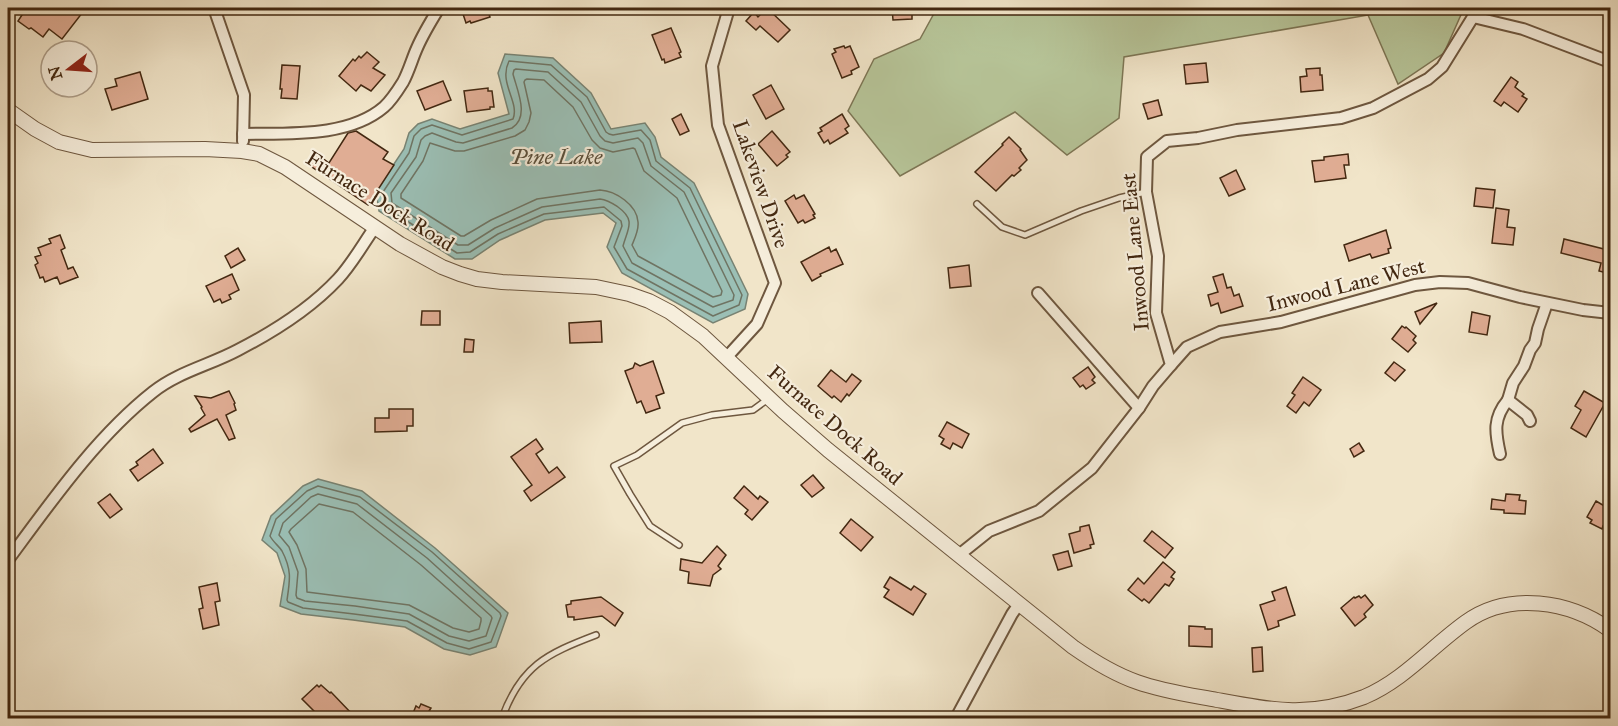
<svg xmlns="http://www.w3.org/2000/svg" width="1618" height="726" font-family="'IM FELL Great Primer',serif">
  <rect width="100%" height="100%" fill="#f1e5c9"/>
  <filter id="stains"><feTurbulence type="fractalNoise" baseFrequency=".00333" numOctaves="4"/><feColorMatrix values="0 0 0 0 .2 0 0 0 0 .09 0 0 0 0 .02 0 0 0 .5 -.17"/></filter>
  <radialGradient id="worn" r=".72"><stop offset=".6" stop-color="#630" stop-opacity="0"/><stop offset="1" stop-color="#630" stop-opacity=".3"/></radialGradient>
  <path fill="#b7c599" stroke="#7d7655" stroke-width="1.5" d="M937,8H1464L1444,53L1398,84L1368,15L1124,57L1119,118L1067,155L1015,112L900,176L848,111L874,59L920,39Z"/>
  <g fill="#9bbfb5" stroke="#788373" stroke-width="1.5">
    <path d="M505,54L553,58L591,93L611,129L645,123L655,137L661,157L694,183L748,294L745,309L713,323L622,273L607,247L616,223L603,213L545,220L500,240L472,259H455L379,211L376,191L404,149L409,133L418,124L432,119L460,129L509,114L498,73Z"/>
    <path d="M318,479L362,491L435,548L508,613L496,647L470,655L444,649L405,627L353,620L301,614L280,606L285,576L277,553L262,540L271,516L303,486Z"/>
  </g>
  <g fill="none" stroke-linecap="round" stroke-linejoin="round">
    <g stroke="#6f7463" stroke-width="1.5">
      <path d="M509,61L551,65L587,97L606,132L609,134L613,135L641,130L650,140L656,161L690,188L742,295L739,305L713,316L627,269L614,247L622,226L621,221L604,207L544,214L498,234L470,252L457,253L385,207L383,192L409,153L414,136L421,129L432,125L462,135L513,119C520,102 498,83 509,61Z"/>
      <path d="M516,69L548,72L581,102L600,136L605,141L613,143L638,138L643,143L651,166L684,192L734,295L733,300L713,307L632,263L623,246C628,228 636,220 618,207C612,203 608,200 600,199L542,207L495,228L468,245H458L392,203L391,193L416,157L421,140L425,136L432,133L456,142L463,143L512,128C530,117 517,90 513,74L514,70Z"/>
      <path d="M527,79L544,80L573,107L592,140L600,148L613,152L633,148L635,149L644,171L677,198L722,291L721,295L713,297L638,256L632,245C635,238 639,230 638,222C637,205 616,191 600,190L537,199L491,220L464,236H461L401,198V194L423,161L430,143L455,151H464L515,136L525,130L529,122L531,113L524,82L525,80Z"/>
      <path d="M318,486L360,497L432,552L500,613L501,616L491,642L469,649L447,643L407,621L354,614L303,608L288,602L287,600C290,580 292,570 282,551C279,546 273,542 270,536L276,519L307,491Z"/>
      <path d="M318,494L357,504L427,558L491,616L492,618L486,636L469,641L449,636L409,614L355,606L305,601L297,598L296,595L298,572L289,547L279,535L283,523L311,497Z"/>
      <path d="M319,504L353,512L421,565L481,618V621L479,629L469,632L453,628L409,605L307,592L306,569L297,545L289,532L291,529Z"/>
    </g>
  </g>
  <g fill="#e0ad94" stroke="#432811" stroke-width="1.5">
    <path d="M25,8H31L39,14L43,8H86L62,39L49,29L43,37L31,28L29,29L18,21L22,15L20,14Z"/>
    <path d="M461,8H487L490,17L471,23L470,21L466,23Z"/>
    <path d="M767,8L790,30L778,42L760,26L756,30L746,21L754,12L758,17Z"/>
    <path d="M892,8H912V19L893,20Z"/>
    <path d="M671,28L681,52L679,53L681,57L665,63L664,59L662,60L652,35Z"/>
    <path d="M844,46L845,48L850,46L859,67L851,71L852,74L842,78L832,54L836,52L834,49Z"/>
    <path d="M367,52L379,62L373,68L385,75L371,91L361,85L356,91L339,76L353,59L355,61L359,56L361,58Z"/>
    <path d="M1206,63L1208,82L1186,84L1184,65Z"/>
    <path d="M282,65L300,66L297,99L281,98L282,89H280Z"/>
    <path d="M1320,68V75H1322L1323,90L1301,92L1300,77L1307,76L1306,69Z"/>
    <path d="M140,72L148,99L112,110L105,89L117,86L115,79Z"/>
    <path d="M1511,77L1518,82L1515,87L1524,94L1522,96L1527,99L1518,112L1504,102L1501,106L1494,101Z"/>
    <path d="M443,81L451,100L425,110L417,91Z"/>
    <path d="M771,85L784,109L766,119L753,95Z"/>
    <path d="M488,88V91H492L494,107H490V109L467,112L464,91Z"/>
    <path d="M1158,100L1162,115L1148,119L1143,104Z"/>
    <path d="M681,114L689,131L680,135L672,119Z"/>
    <path d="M842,114L849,126L845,129L848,133L830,144L828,140L824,143L818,133L822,131L820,128Z"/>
    <path d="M356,131L388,152L383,159L394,165L368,205L309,165L317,154L329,163L348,133Z"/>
    <path d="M772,131L790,152L786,155L788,157L777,166L758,144Z"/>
    <path d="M1009,137L1021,149L1020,150L1027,160L1019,168L1021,170L1014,176L1012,175L996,191L975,172L1003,145L1002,144Z"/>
    <path d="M1348,154L1349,165H1344L1346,178L1315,182L1312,161L1324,160V157Z"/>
    <path d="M1236,170L1245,189L1229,196L1220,178Z"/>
    <path d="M1476,188L1495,190L1493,208L1474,206Z"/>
    <path d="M794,195L796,199L804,195L815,214L813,215L815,218L805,223L803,220L798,223L785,201Z"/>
    <path d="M1496,208L1509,210L1507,227L1515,228L1513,245L1492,243Z"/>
    <path d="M1386,230L1391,248L1388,249L1389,253L1372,258L1370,254L1349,261L1344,245Z"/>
    <path d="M60,235L65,248L61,250L68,269L73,267L78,277L60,284L57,277L45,282L43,277L40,278L35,265L38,263L35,257L41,255L38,248L51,243L49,239Z"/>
    <path d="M1606,238L1611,239V274L1599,271L1601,263L1561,253L1564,239L1604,249Z"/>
    <path d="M829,247L831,252L836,249L843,264L820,274L821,276L812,281L801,262Z"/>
    <path d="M238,248L245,260L231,268L225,256Z"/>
    <path d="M969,265L971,286L950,288L948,268Z"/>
    <path d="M232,274L239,290L229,295L231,299L222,303L220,299L214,302L206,286Z"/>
    <path d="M1223,274L1227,288L1231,287L1234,296L1239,294L1243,306L1221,313L1218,303L1211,306L1208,295L1218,292L1213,277Z"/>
    <path d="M1437,303L1420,324L1415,312Z"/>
    <path d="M422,311H440V325H421Z"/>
    <path d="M1472,312L1490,316L1487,335L1469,332Z"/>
    <path d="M601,321L602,342L570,343L569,323Z"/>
    <path d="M1402,326L1405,328L1406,327L1416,336L1413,340L1416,343L1408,352L1392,339Z"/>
    <path d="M465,339L474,340L473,352H464Z"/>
    <path d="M653,361L664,393L656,396L660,408L646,413L641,401L637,403L625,371L633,368L635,363L640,366Z"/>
    <path d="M1394,362L1405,370L1395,381L1385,373Z"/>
    <path d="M1088,367L1095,377L1092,380L1095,383L1086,389L1083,385L1080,387L1073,378Z"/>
    <path d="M831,370L846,382L852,374L861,381L849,396L847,394L841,402L834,396L832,398L818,386Z"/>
    <path d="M1303,377L1321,390L1309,406L1304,402L1296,413L1287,406L1295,395L1292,393Z"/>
    <path d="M229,391L235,403L234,404L236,410L226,415L235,438L229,440L217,419L191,432L189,429L205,415L201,408L202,407L195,396L211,398Z"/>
    <path d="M1584,391L1605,403L1586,437L1571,428L1581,410L1575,406Z"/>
    <path d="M389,409H413V426H407V431L375,432V418H389Z"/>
    <path d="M947,422L969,434L962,448L953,443L950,449L941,444L944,439L939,436Z"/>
    <path d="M536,439L543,449L536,454L549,473L557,467L565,477L531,501L524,491L532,485L511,457Z"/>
    <path d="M1359,443L1364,451L1354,457L1350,449Z"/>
    <path d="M153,449L163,463L138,481L130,470L138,465L136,462Z"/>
    <path d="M813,475L824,488L812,497L801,485Z"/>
    <path d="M744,486L758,499L760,496L768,502L752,520L745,514L748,510L734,498Z"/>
    <path d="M110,494L122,509L110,518L98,503Z"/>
    <path d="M1506,494L1520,495L1519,500L1526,501L1525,514L1504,513V510L1491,509L1492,499L1505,501Z"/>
    <path d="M1596,501L1611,510V531L1603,526L1602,529L1590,523L1592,520L1587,517Z"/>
    <path d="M851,519L873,537L861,551L840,533Z"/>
    <path d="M1089,525L1094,544L1090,545L1091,548L1074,553L1069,534L1080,531V527Z"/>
    <path d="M1152,531L1173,548L1165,558L1144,541Z"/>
    <path d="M717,546L726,555L718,566L721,569L713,575L710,586L688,583L689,572L680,570L681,559L702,563Z"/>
    <path d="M1068,551L1072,566L1058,570L1053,555Z"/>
    <path d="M1163,562L1175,572L1171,577L1174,579L1169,586L1165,584L1149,603L1144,599L1142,601L1128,590L1138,578L1144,584Z"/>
    <path d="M890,577L911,590L914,586L926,594L913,615L884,597L889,590L884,587Z"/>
    <path d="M217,583L220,601L215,602L219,625L203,629L199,609L203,608L199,587Z"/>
    <path d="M1286,587L1295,615L1278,621L1279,626L1268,630L1260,605L1275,600L1272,592Z"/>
    <path d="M1365,595L1373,605L1364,614L1366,617L1355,626L1341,608L1354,597L1355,598L1359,596L1361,598Z"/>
    <path d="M601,597L623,613L615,626L602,616L574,620V617H568L566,605L571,604V601Z"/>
    <path d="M1189,626L1205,627V629H1212V647L1189,646Z"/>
    <path d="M1262,647L1263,671L1253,672L1252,648Z"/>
    <path d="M317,685L319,687L321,685L330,693L331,692L352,714L347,718H321L302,699Z"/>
    <path d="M421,704L431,708L429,711L447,718H411L416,706L419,708Z"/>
  </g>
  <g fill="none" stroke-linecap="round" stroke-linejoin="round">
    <defs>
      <g id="service">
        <path d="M977,204L1002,227L1025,235L1081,211L1119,198L1146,192"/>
        <path d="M679,545L650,526L630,494L614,466L637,455L682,423L712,415L753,410L768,399"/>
        <path d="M502,718C521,666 546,654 596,635"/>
      </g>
      <g id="minor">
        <path d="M214,8L244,95L243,141"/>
        <path d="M1473,17L1523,29L1610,62"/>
        <path d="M243,134C287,133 348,138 384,107C391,101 398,90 403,82C409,71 412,59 417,48C423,34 431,21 439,8"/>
        <path d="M1038,293L1139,408"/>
        <path d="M726,358L757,324L775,283L718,125L712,66L729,8"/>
        <path d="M1171,365L1187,347L1220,332L1281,322L1415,285L1440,282L1468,283L1520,297L1583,310L1610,313"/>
        <path d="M1508,400L1513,383L1524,366L1530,350L1535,343L1538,329L1547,303"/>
        <path d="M1500,454C1495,432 1493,418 1508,400L1527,415L1530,421"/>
        <path d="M959,555L989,531L1039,511L1092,468L1139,408L1153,386L1171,365L1156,313L1158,256L1146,192L1147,157L1167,141L1198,138L1237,130L1341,118L1373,108L1428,79L1442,67L1473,17L1475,8"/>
        <path d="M8,560C51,502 96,437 153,392C178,372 210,365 238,350C275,331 310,309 338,279C352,264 363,244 375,227"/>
        <path d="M956,718L1012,614L1019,604"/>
      </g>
      <path id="tertiary" d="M8,110L35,129L59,142L92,150L205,149L242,151L259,154L285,167L400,244L442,267L460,274L477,279L502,282L596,287L629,294L649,301L670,312L703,336L783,411L828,450L1073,647C1093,661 1114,674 1137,682C1162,691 1190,695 1217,700C1271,710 1310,718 1364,697C1404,680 1431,647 1466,622C1509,591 1570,601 1610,630"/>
    </defs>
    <use href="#service" stroke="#6e573f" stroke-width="8"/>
    <use href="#minor" stroke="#6e573f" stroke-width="14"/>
    <use href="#tertiary" stroke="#6e573f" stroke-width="16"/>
    <use href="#service" stroke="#f6eedc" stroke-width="5"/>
    <use href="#minor" stroke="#f6eedc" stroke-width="10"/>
    <use href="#tertiary" stroke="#f6eedc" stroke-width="14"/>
  </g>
  <g text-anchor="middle" stroke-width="4.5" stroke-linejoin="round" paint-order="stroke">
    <g font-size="21" fill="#432811" stroke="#f6eedc">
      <text transform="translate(761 184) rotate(71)" y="7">Lakeview Drive</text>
      <text transform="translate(380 201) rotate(32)" y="7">Furnace Dock Road</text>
      <text transform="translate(1135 252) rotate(-95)" y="7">Inwood Lane East</text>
      <text transform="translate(1346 285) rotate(-14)" y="7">Inwood Lane West</text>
      <text transform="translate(835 425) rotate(41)" y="7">Furnace Dock Road</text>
    </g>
    <g font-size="22" font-style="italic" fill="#594e3a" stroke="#f6eedc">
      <text x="556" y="164">Pine Lake</text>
    </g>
  </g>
  <rect width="1618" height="726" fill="none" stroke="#f1e5c9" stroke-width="30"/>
  <rect x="9" y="9" width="1600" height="708" fill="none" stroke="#432811" stroke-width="3"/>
  <rect x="15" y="15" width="1588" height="696" fill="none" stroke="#432811" stroke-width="1.5"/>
  <g transform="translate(69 69) rotate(253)"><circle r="28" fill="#f6eedc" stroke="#ae9f8b" stroke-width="1.5"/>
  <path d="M0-4.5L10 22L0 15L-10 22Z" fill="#8f2418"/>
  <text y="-9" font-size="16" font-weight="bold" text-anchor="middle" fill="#432811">N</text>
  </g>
  <rect width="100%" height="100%" filter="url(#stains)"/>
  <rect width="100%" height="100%" fill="url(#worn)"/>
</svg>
